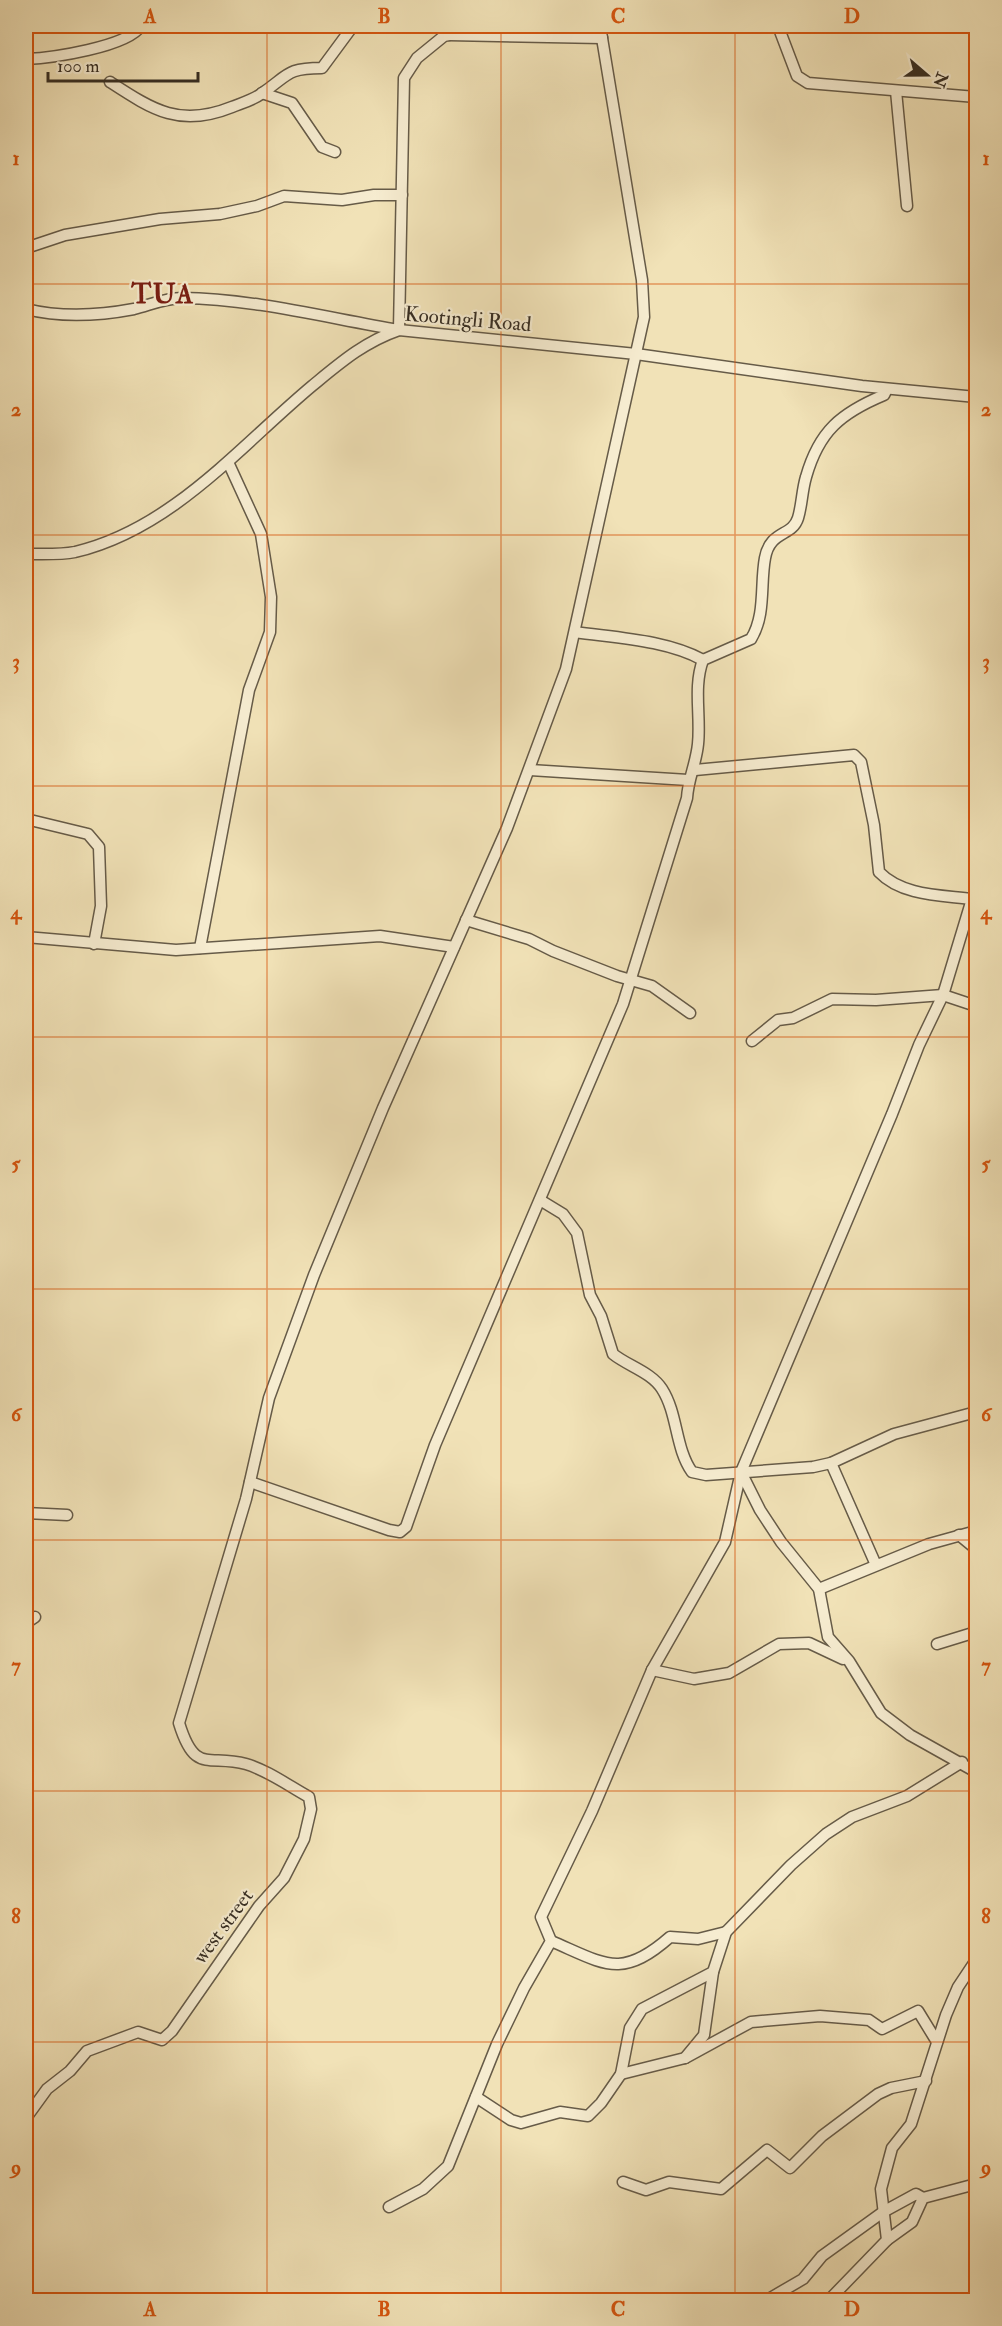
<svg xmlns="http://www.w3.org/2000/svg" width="1002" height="2326" font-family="'IM FELL Double Pica',serif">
  <rect width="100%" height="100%" fill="#f1e2b7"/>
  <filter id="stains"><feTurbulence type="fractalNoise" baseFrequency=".00333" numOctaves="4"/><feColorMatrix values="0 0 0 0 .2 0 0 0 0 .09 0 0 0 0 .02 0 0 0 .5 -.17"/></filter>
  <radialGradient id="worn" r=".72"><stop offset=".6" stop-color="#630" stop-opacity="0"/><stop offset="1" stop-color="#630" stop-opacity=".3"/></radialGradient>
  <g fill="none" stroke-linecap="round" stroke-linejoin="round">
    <defs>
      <g id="minor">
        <path d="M778,26L797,76L808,83L976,97"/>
        <path d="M449,35L602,38"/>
        <path d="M26,59C52,58 127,47 141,26"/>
        <path d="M110,82C153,110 180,128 232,107C242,103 253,100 261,94C289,75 286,68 322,68L353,26"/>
        <path d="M896,91L907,206"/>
        <path d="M262,93L292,103L322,147L335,152"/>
        <path d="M26,248L65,235L160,219L220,214L257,206L284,196L342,200L374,195H402"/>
        <path d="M26,309C62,318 97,316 134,309C150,305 165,298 182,298C256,299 327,318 399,330L404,78L417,58L444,36L449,35L448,26"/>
        <path d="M26,554C42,554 60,555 75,552C172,529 239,447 312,386C340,363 364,342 399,330L636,354L862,386L976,397"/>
        <path d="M575,632C617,638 666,640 703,660"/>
        <path d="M530,770L688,780"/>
        <path d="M695,770L854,755L861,762L874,825L879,872C902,896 941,895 972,899"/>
        <path d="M26,819L88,834L99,847L101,906L94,944"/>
        <path d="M466,920L529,939L553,951L617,976L652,986L690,1013"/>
        <path d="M26,937L176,950L380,936L454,947"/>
        <path d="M200,948L249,690L270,632L271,597L261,534L228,462"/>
        <path d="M752,1041L778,1020L793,1018L832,999L876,1000L943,995L976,1006"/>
        <path d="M540,1200L563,1214L577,1233L590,1295L601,1316L613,1354C628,1366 651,1372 662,1389C678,1414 675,1448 692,1472L706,1475L813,1467L831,1463L894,1434L976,1412"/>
        <path d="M831,1463L876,1565"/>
        <path d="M741,1472L760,1510L781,1542L819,1589L828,1637L849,1661L881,1713L910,1735L976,1772"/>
        <path d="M250,1482L389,1530L400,1532L406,1527L435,1445L623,1004L687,798C688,779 696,764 698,744C701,716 693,687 703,660L751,639C766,615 760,584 765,558C770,530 792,537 798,518C802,505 802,490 806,477C819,431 841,413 884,395L887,389"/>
        <path d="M26,1513L67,1515"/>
        <path d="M959,1535L976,1549"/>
        <path d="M819,1589L929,1544L976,1531"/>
        <path d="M26,1623L35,1617"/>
        <path d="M937,1644L976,1632"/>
        <path d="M652,1670L694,1679L729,1673L779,1644L809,1643L843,1659"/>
        <path d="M551,1941C605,1964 621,1980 670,1937L698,1939L726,1932"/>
        <path d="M685,2058L751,2022L820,2016L869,2020L882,2029L918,2011L937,2042"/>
        <path d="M621,2074L685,2058L704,2035L713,1972"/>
        <path d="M476,2097L511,2120L521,2123L560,2112L588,2116L601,2103L621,2074L630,2028L642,2009L713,1972L726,1932L791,1865L826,1834L852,1817L907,1796L962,1762"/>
        <path d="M26,2118L47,2089L70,2071L87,2051L138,2032L162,2040L172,2031L259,1906L284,1878L304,1839L311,1809L309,1797C289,1786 267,1770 246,1764C208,1754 195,1775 179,1723L246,1499L269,1398L314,1275L383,1108L507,828L566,669L644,317L642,280L600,26"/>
        <path d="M623,2182L646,2190L669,2182L721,2189L767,2150L790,2168L822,2136L878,2094L891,2088L926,2081"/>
        <path d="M389,2207L423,2189L448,2166L497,2044L524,1988L551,1941L541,1917L592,1811L652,1670L725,1542L741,1472L892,1114L919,1045L943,995L972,899L976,897"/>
        <path d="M887,2240L912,2222L923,2198L976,2184"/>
        <path d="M767,2300L803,2279L822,2256L883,2212L916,2194L923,2198"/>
        <path d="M829,2300L887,2240L881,2189L892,2148L911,2124L946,2015L958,1987L976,1960"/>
      </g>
    </defs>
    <use href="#minor" stroke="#665b48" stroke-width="13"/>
    <use href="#minor" stroke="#f6ecd0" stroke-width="10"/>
  </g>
  <path fill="none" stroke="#d6550e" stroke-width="1.5" stroke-opacity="0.55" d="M267,26V2300M501,26V2300M735,26V2300M26,284H976M26,535H976M26,786H976M26,1037H976M26,1289H976M26,1540H976M26,1791H976M26,2042H976"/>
  <g text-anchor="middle" stroke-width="4.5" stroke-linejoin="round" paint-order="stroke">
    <g font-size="21" fill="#372e23" stroke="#f6ecd0">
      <text transform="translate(468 319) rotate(5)" y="7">Kootingli Road</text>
      <text transform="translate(223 1926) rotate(-54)" y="7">west street</text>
    </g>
    <g font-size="27" font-weight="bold" letter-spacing="1.5" fill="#7a1f14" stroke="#f6ecd0">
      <text x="163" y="303">TUA</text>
    </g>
  </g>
  <rect width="1002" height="2326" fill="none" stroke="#f1e2b7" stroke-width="66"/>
  <g transform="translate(927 75) rotate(110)" stroke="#f6ecd0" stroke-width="4.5" paint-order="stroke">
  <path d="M0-4.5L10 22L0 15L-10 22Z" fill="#372e23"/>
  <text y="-9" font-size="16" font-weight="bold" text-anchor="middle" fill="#372e23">N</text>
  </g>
  <path d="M48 72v9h150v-9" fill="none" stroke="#372e23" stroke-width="3"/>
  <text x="57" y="72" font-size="18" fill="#372e23" stroke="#f6ecd0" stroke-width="4.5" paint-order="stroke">100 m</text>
  <rect x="33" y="33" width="936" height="2260" fill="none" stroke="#d6550e" stroke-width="2"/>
  <g font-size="20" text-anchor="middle" font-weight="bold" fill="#d6550e">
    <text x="150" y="23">A</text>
    <text x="384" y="23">B</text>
    <text x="618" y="23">C</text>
    <text x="852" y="23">D</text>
    <text x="16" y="165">1</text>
    <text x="986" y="165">1</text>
    <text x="16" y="416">2</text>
    <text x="986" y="416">2</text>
    <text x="16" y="668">3</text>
    <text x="986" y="668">3</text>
    <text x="16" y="919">4</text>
    <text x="986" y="919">4</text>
    <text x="16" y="1170">5</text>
    <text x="986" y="1170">5</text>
    <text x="16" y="1421">6</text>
    <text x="986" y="1421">6</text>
    <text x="16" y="1672">7</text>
    <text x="986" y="1672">7</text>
    <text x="16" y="1923">8</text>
    <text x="986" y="1923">8</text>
    <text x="16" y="2174">9</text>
    <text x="986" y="2174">9</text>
    <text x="150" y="2316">A</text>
    <text x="384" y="2316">B</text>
    <text x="618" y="2316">C</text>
    <text x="852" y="2316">D</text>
  </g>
  <rect width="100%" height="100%" filter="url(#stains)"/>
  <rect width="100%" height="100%" fill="url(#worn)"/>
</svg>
